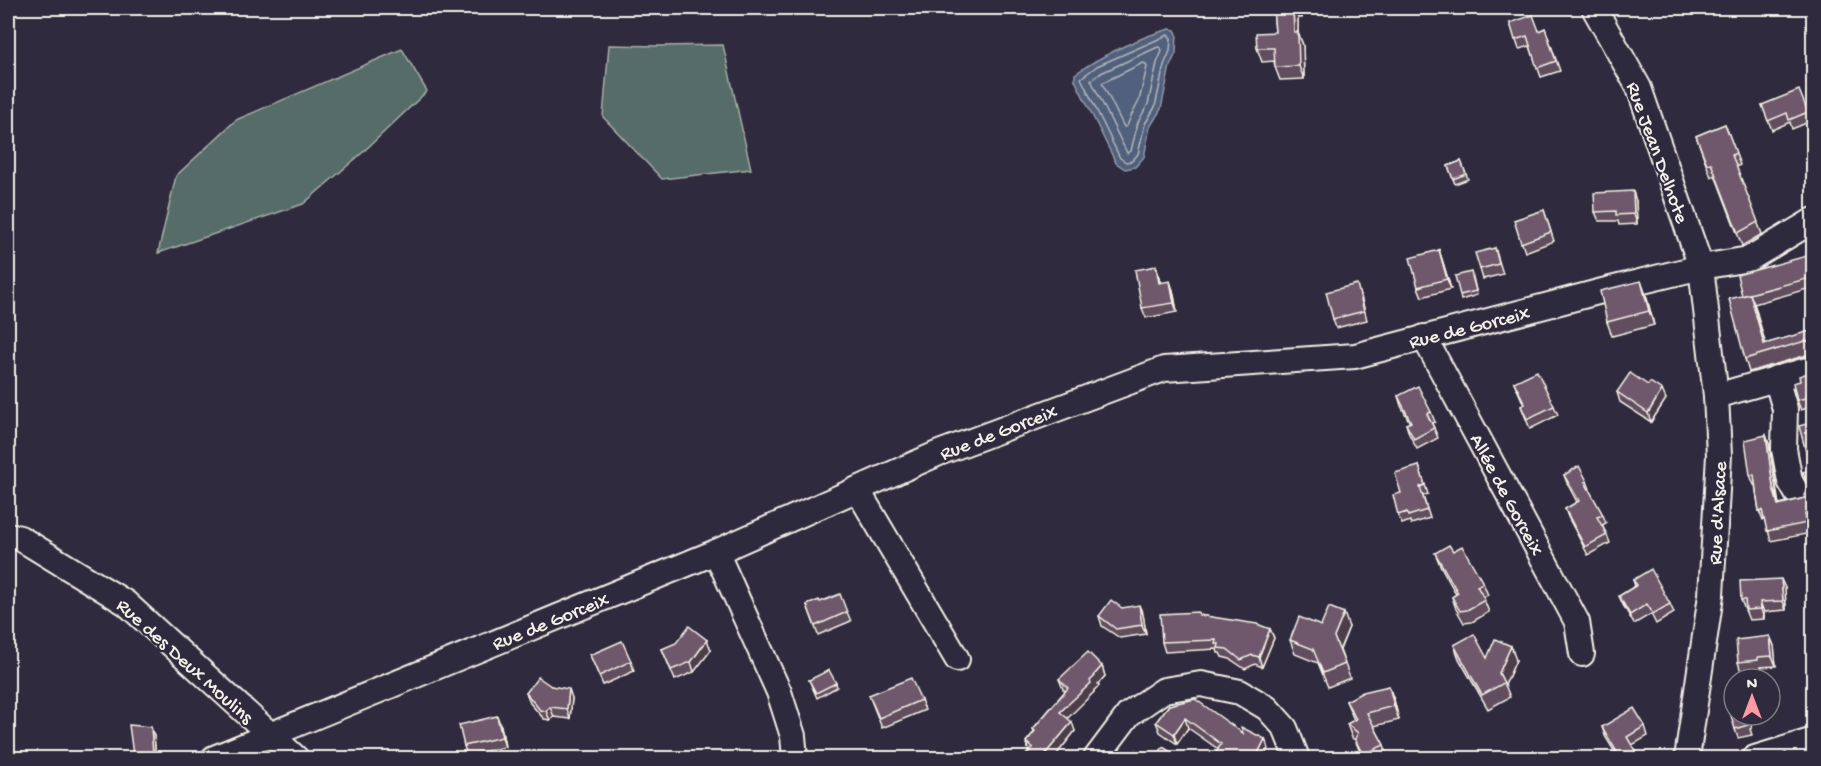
<svg xmlns="http://www.w3.org/2000/svg" width="1821" height="766" font-family="'Gochi Hand',sans-serif">
  <rect width="100%" height="100%" fill="#2f2a3d"/>
  <filter id="ink" filterUnits="userSpaceOnUse"><feTurbulence type="fractalNoise" baseFrequency=".0167" numOctaves="2"/><feDisplacementMap in="SourceGraphic" scale="12" xChannelSelector="R" yChannelSelector="G"/><feConvolveMatrix kernelMatrix="1 2 1 2 8 2 1 2 1" color-interpolation-filters="sRGB"/></filter>
  <g filter="url(#ink)">
    <g fill="#576c67" stroke="#a6aea8" stroke-width="1.5">
      <path d="M609,45L658,46L723,45L751,169L662,179L603,117Z"/>
      <path d="M402,49L427,91L361,154L303,204L158,253L176,176L236,120Z"/>
    </g>
    <path fill="#51607b" stroke="#929aa7" stroke-width="1.5" d="M1170,29L1175,30L1177,34L1176,53L1170,66L1161,109L1150,127L1144,157L1135,167L1125,169L1116,163L1075,80V74C1101,56 1139,37 1170,29Z"/>
    <g fill="none" stroke-linecap="round" stroke-linejoin="round">
      <g stroke="#b3b7bc" stroke-width="1.5">
        <path d="M1168,35L1171,38L1170,51L1164,65L1155,107L1145,124L1138,154L1132,161L1126,162L1120,158L1081,78L1097,66Z"/>
        <path d="M1158,47L1161,48L1162,51L1157,63L1148,104L1138,122L1131,151L1127,153L1091,80L1101,73Z"/>
        <path d="M1143,63L1146,64L1147,67L1139,101L1131,116L1127,126L1124,127L1102,83Z"/>
      </g>
      <defs>
        <g id="minor">
          <path d="M1594,8L1639,88L1701,267L1716,396L1719,455L1711,595L1687,758"/>
          <path d="M1424,337L1577,622L1582,654"/>
          <path d="M1776,378L1785,409L1784,449L1790,481L1798,495"/>
          <path d="M1716,396L1814,368"/>
          <path d="M857,489L957,659"/>
          <path d="M8,535L20,538L126,603L296,758"/>
          <path d="M716,552L779,692L793,736L795,758"/>
          <path d="M214,758L716,552L939,453L1164,369L1355,356L1602,291L1701,267L1749,259L1814,220"/>
          <path d="M1096,758L1129,714L1164,690L1201,684L1240,692L1267,708L1285,728L1297,758"/>
          <path d="M1755,758L1814,740"/>
        </g>
      </defs>
      <use href="#minor" stroke="#f4f1e8" stroke-width="28"/>
      <use href="#minor" stroke="#2f2a3d" stroke-width="24"/>
    </g>
    <g fill="#604d5d" stroke="#f4f1e8" stroke-width="1.5">
      <path d="M1273,8H1301L1302,18H1298V33L1303,45L1304,79L1280,80L1275,67L1274,61L1262,62L1257,48L1275,32Z"/>
      <path d="M1510,23L1539,31L1545,28L1560,71L1541,77L1530,46L1519,49Z"/>
      <path d="M1762,105L1808,112L1811,121L1792,129L1790,122L1772,130Z"/>
      <path d="M1725,124L1740,165L1736,167L1762,234L1742,246L1715,175L1711,177L1696,136Z"/>
      <path d="M1461,161L1468,179L1455,184L1448,166Z"/>
      <path d="M1636,201L1637,224L1619,225L1618,221H1599L1595,212Z"/>
      <path d="M1544,210L1554,241L1525,252L1514,220Z"/>
      <path d="M1495,248L1503,274L1483,279L1480,269Z"/>
      <path d="M1439,250L1451,289L1422,297L1418,287Z"/>
      <path d="M1814,254V287L1754,304L1765,344L1814,330V354H1810L1749,372L1745,359L1742,296Z"/>
      <path d="M1156,266L1160,282L1173,290L1177,312L1146,318L1142,308Z"/>
      <path d="M1473,277L1477,295L1461,300L1460,295Z"/>
      <path d="M1360,292L1367,320L1336,328L1333,319Z"/>
      <path d="M1646,295L1654,325L1612,336L1607,322Z"/>
      <path d="M1814,371V406L1801,410L1797,400L1800,381Z"/>
      <path d="M1514,382L1554,406L1558,415L1530,429L1521,406L1524,405Z"/>
      <path d="M1648,385L1666,399L1651,422L1620,402L1617,392Z"/>
      <path d="M1398,396L1431,412L1435,422L1432,423L1438,438L1417,449L1409,434L1406,424L1410,423L1401,406Z"/>
      <path d="M1814,422V522L1809,524L1811,533L1771,541L1765,520H1763L1759,511L1755,485H1754L1750,475L1766,435L1769,444L1779,504L1805,498L1808,486L1803,472L1811,470Z"/>
      <path d="M1419,466L1428,494L1423,496L1430,518L1411,524L1410,521L1402,524L1398,515L1401,493Z"/>
      <path d="M1564,475L1587,481L1590,489L1589,490L1603,515L1606,523L1602,525L1607,535L1610,543L1588,555L1568,517L1565,509L1577,502L1567,483Z"/>
      <path d="M1453,551L1483,583L1488,595L1483,597L1489,612L1472,622L1464,623L1456,609L1452,597L1456,594L1440,565L1435,553Z"/>
      <path d="M1633,580L1670,604L1674,613L1656,624L1651,614L1634,624L1623,605L1619,596L1635,586Z"/>
      <path d="M1785,588L1786,610L1764,612V619L1749,620L1741,600Z"/>
      <path d="M820,602L847,612L851,621L818,635L807,605Z"/>
      <path d="M1122,608L1143,614L1146,634L1120,638L1102,626L1099,616Z"/>
      <path d="M1200,615L1270,629L1274,638L1262,667L1255,664L1245,669L1230,659L1222,657L1220,653H1218L1217,649L1165,652L1162,642Z"/>
      <path d="M1321,626L1349,627L1340,650L1350,678L1328,687L1318,663L1295,654L1290,640Z"/>
      <path d="M1770,636L1774,646L1776,666L1761,667L1762,670L1741,672L1738,662Z"/>
      <path d="M1454,645L1487,658L1516,660L1505,685L1510,697L1488,709L1459,659Z"/>
      <path d="M662,649L711,650L694,672L675,680Z"/>
      <path d="M590,655L631,661L634,671L603,685Z"/>
      <path d="M1102,666L1105,676L1098,684L1099,686L1094,690V692L1067,718L1075,731L1053,759H1021L1029,752L1026,742L1034,732L1033,729L1065,691L1063,689L1059,679Z"/>
      <path d="M809,680L836,683L837,687L817,698Z"/>
      <path d="M551,686L572,698L570,719L554,717L550,720L544,719L530,703L526,693Z"/>
      <path d="M869,695L921,700L925,710L882,728Z"/>
      <path d="M1394,700L1399,720L1374,726L1384,745L1389,759H1363L1355,740L1352,738L1347,724L1354,720L1346,701Z"/>
      <path d="M1169,705L1243,733L1265,739L1268,748L1263,759H1216L1215,755L1218,749L1188,728L1177,744L1160,732L1156,722Z"/>
      <path d="M1734,715H1754L1752,728L1750,729L1752,735L1738,738L1735,729Z"/>
      <path d="M501,726L505,747L467,755L464,746Z"/>
      <path d="M1645,726L1648,736L1632,745L1639,759H1619L1605,736L1602,727Z"/>
      <path d="M154,736L156,759H135L133,755Z"/>
    </g>
    <g fill="#4e3e4c" stroke="#f4f1e8" stroke-width="1.5">
      <path d="M1293,8H1294L1298,18V33L1303,45L1304,79L1299,66L1294,32Z"/>
      <path d="M1298,8H1301L1302,18Z"/>
      <path d="M1633,191L1636,201L1637,224L1634,214Z"/>
      <path d="M1439,250L1442,259L1451,289L1447,279Z"/>
      <path d="M1156,266L1159,276L1162,292L1159,283Z"/>
      <path d="M1170,281L1173,290L1177,312L1174,303Z"/>
      <path d="M1641,281L1646,295L1654,325L1649,311Z"/>
      <path d="M1750,294L1755,306L1768,352L1764,344Z"/>
      <path d="M1662,390L1666,399L1651,422L1648,413Z"/>
      <path d="M1766,435L1769,444L1777,496L1781,514L1773,487Z"/>
      <path d="M1781,579L1785,588L1786,610L1783,601Z"/>
      <path d="M1760,602L1764,612V619L1761,609Z"/>
      <path d="M1139,605L1143,614L1146,634L1142,625Z"/>
      <path d="M1344,613L1349,627L1339,651L1334,637Z"/>
      <path d="M1270,629L1274,638L1262,667L1259,657Z"/>
      <path d="M1770,636L1774,646L1776,666L1772,656Z"/>
      <path d="M707,640L711,650L694,672L691,662Z"/>
      <path d="M1511,646L1516,660L1505,685L1499,673Z"/>
      <path d="M1102,666L1105,676L1098,684L1099,686L1094,690V692L1064,722L1060,712L1090,681L1094,675Z"/>
      <path d="M1389,686L1394,700L1399,720L1394,706Z"/>
      <path d="M569,689L572,698L570,719L567,709Z"/>
      <path d="M550,707L554,717L550,720L546,711Z"/>
      <path d="M1749,715H1754L1752,728L1749,718Z"/>
      <path d="M497,716L501,726L505,747L502,737Z"/>
      <path d="M1185,718L1188,728L1177,744L1174,734Z"/>
      <path d="M1072,722L1075,731L1053,759H1041Z"/>
      <path d="M151,727L154,736L156,759H155L153,754Z"/>
      <path d="M1265,739L1268,748L1263,759H1255Z"/>
    </g>
    <g fill="#70596c" stroke="#f4f1e8" stroke-width="1.5">
      <path d="M1273,8H1293L1294,32H1298L1299,66L1275,67L1274,48H1257L1256,33L1275,32Z"/>
      <path d="M1533,15L1539,31L1545,28L1556,61L1537,68L1527,36L1515,40L1510,23Z"/>
      <path d="M1799,90L1808,112L1789,120L1787,113L1768,121L1762,105Z"/>
      <path d="M1725,124L1736,153L1732,155L1758,222L1738,233L1711,163L1707,164L1696,136Z"/>
      <path d="M1461,161L1466,174L1453,179L1448,166Z"/>
      <path d="M1633,191L1634,214L1616,215V211L1595,212L1594,193Z"/>
      <path d="M1544,210L1551,232L1521,243L1514,220Z"/>
      <path d="M1495,248L1499,264L1480,269L1475,253Z"/>
      <path d="M1439,250L1447,279L1418,287L1410,258Z"/>
      <path d="M1814,254V277L1742,296L1737,275Z"/>
      <path d="M1156,266L1159,283L1170,281L1174,303L1142,308L1135,270Z"/>
      <path d="M1471,272L1476,291L1460,295L1455,276Z"/>
      <path d="M1641,281L1649,311L1607,322L1600,291Z"/>
      <path d="M1357,284L1364,311L1333,319L1326,292Z"/>
      <path d="M1750,294L1764,344L1814,330V342L1805,341L1745,359L1729,299Z"/>
      <path d="M1537,371L1554,406L1527,419L1521,406L1525,404L1514,382Z"/>
      <path d="M1814,371V396L1797,400L1793,383L1800,381L1799,376Z"/>
      <path d="M1630,373L1648,385L1650,382L1662,390L1648,413L1617,392Z"/>
      <path d="M1418,386L1431,412L1427,414L1434,428L1414,439L1406,424L1411,422L1398,396Z"/>
      <path d="M1814,422V512L1805,514L1807,523L1767,531L1762,510L1759,511L1754,475H1750L1745,440L1766,435L1773,487L1778,505L1805,498L1804,495L1809,485L1803,472L1811,470L1799,426Z"/>
      <path d="M1419,466L1425,485L1420,487L1427,510L1408,516L1407,512L1398,515L1393,495L1401,493L1395,473Z"/>
      <path d="M1579,466L1587,481L1585,482L1603,515L1597,517L1607,535L1585,547L1565,509L1579,501L1564,475Z"/>
      <path d="M1449,545L1453,551L1462,546L1483,583L1477,586L1485,600L1467,610L1460,611L1452,597L1458,593L1435,553Z"/>
      <path d="M1651,569L1670,604L1653,614L1647,604L1630,615L1619,596L1637,585L1633,580Z"/>
      <path d="M1781,579L1783,601L1760,602L1761,609L1746,610L1745,600H1741L1740,581Z"/>
      <path d="M840,594L847,612L815,626L807,605L819,600L820,602Z"/>
      <path d="M1111,600L1122,608L1139,605L1142,625L1116,629L1099,616Z"/>
      <path d="M1329,607L1344,613L1334,637L1345,664L1323,673L1313,649L1290,640L1299,617L1321,626Z"/>
      <path d="M1198,612L1199,615L1257,624L1270,629L1259,657L1252,655L1241,660L1227,649L1218,648L1219,644H1215L1216,640L1162,642L1160,614Z"/>
      <path d="M689,626L707,640L691,662L671,670L662,649L676,643Z"/>
      <path d="M1474,634L1487,658L1495,639L1511,646L1499,673L1504,683L1482,695L1454,645Z"/>
      <path d="M1770,636L1772,656L1758,657V660L1738,662L1736,640Z"/>
      <path d="M622,641L631,661L599,676L590,655Z"/>
      <path d="M1088,652L1102,666L1094,675L1095,676L1090,681L1091,683L1060,712L1072,722L1041,759H1021L1033,748L1026,742L1035,731L1033,729L1068,688L1059,679Z"/>
      <path d="M829,670L836,683L816,693L809,680Z"/>
      <path d="M538,677L551,686L569,689L567,709L550,707L546,711L540,710L526,693Z"/>
      <path d="M911,678L921,700L879,718L869,695Z"/>
      <path d="M1389,686L1394,706L1367,713L1384,745L1363,755L1355,739L1358,733L1347,724L1356,719L1346,701L1363,692Z"/>
      <path d="M1195,699L1243,733L1241,727L1265,739L1255,759H1222L1215,755L1221,744L1185,718L1174,734L1156,722L1169,705Z"/>
      <path d="M1734,700V715H1749V718L1746,719L1748,725L1735,729L1727,702Z"/>
      <path d="M1634,708L1645,726L1627,737L1637,754L1629,759H1621L1602,727Z"/>
      <path d="M497,716L502,737L464,746L459,725Z"/>
      <path d="M129,725L151,727L153,754L133,755Z"/>
      <path d="M1163,747L1180,758V759H1155Z"/>
      <path d="M1136,750L1149,759H1130Z"/>
      <path d="M1786,753L1787,759H1767Z"/>
      <path d="M1501,755L1524,758V759H1500Z"/>
    </g>
  </g>
  <g text-anchor="middle" stroke-width="4.5" stroke-linejoin="round" paint-order="stroke">
    <g font-size="20" fill="#f4f1e8" stroke="#2f2a3d">
      <text transform="translate(1659 152) rotate(70)" y="7">Rue Jean Delhote</text>
      <text transform="translate(1469 326) rotate(-14)" y="7">Rue de Gorceix</text>
      <text transform="translate(998 431) rotate(-21)" y="7">Rue de Gorceix</text>
      <text transform="translate(1508 494) rotate(62)" y="7">Allée de Gorceix</text>
      <text transform="translate(1716 513) rotate(-87)" y="7">Rue d'Alsace</text>
      <text transform="translate(550 620) rotate(-22)" y="7">Rue de Gorceix</text>
      <text transform="translate(186 660) rotate(42)" y="7">Rue des Deux Moulins</text>
    </g>
  </g>
  <rect width="1821" height="766" fill="none" stroke="#2f2a3d" stroke-width="30"/>
  <rect x="15" y="15" width="1791" height="736" fill="none" stroke="#f4f1e8" stroke-width="2" filter="url(#ink)"/>
  <g transform="translate(1752 697)"><circle r="28" fill="#2f2a3d" stroke="#7e7a81" stroke-width="1.5"/>
  <path d="M0-4.5L10 22L0 15L-10 22Z" fill="#ff9aa2"/>
  <text y="-9" font-size="16" font-weight="bold" text-anchor="middle" fill="#f4f1e8">N</text>
  </g>
</svg>
